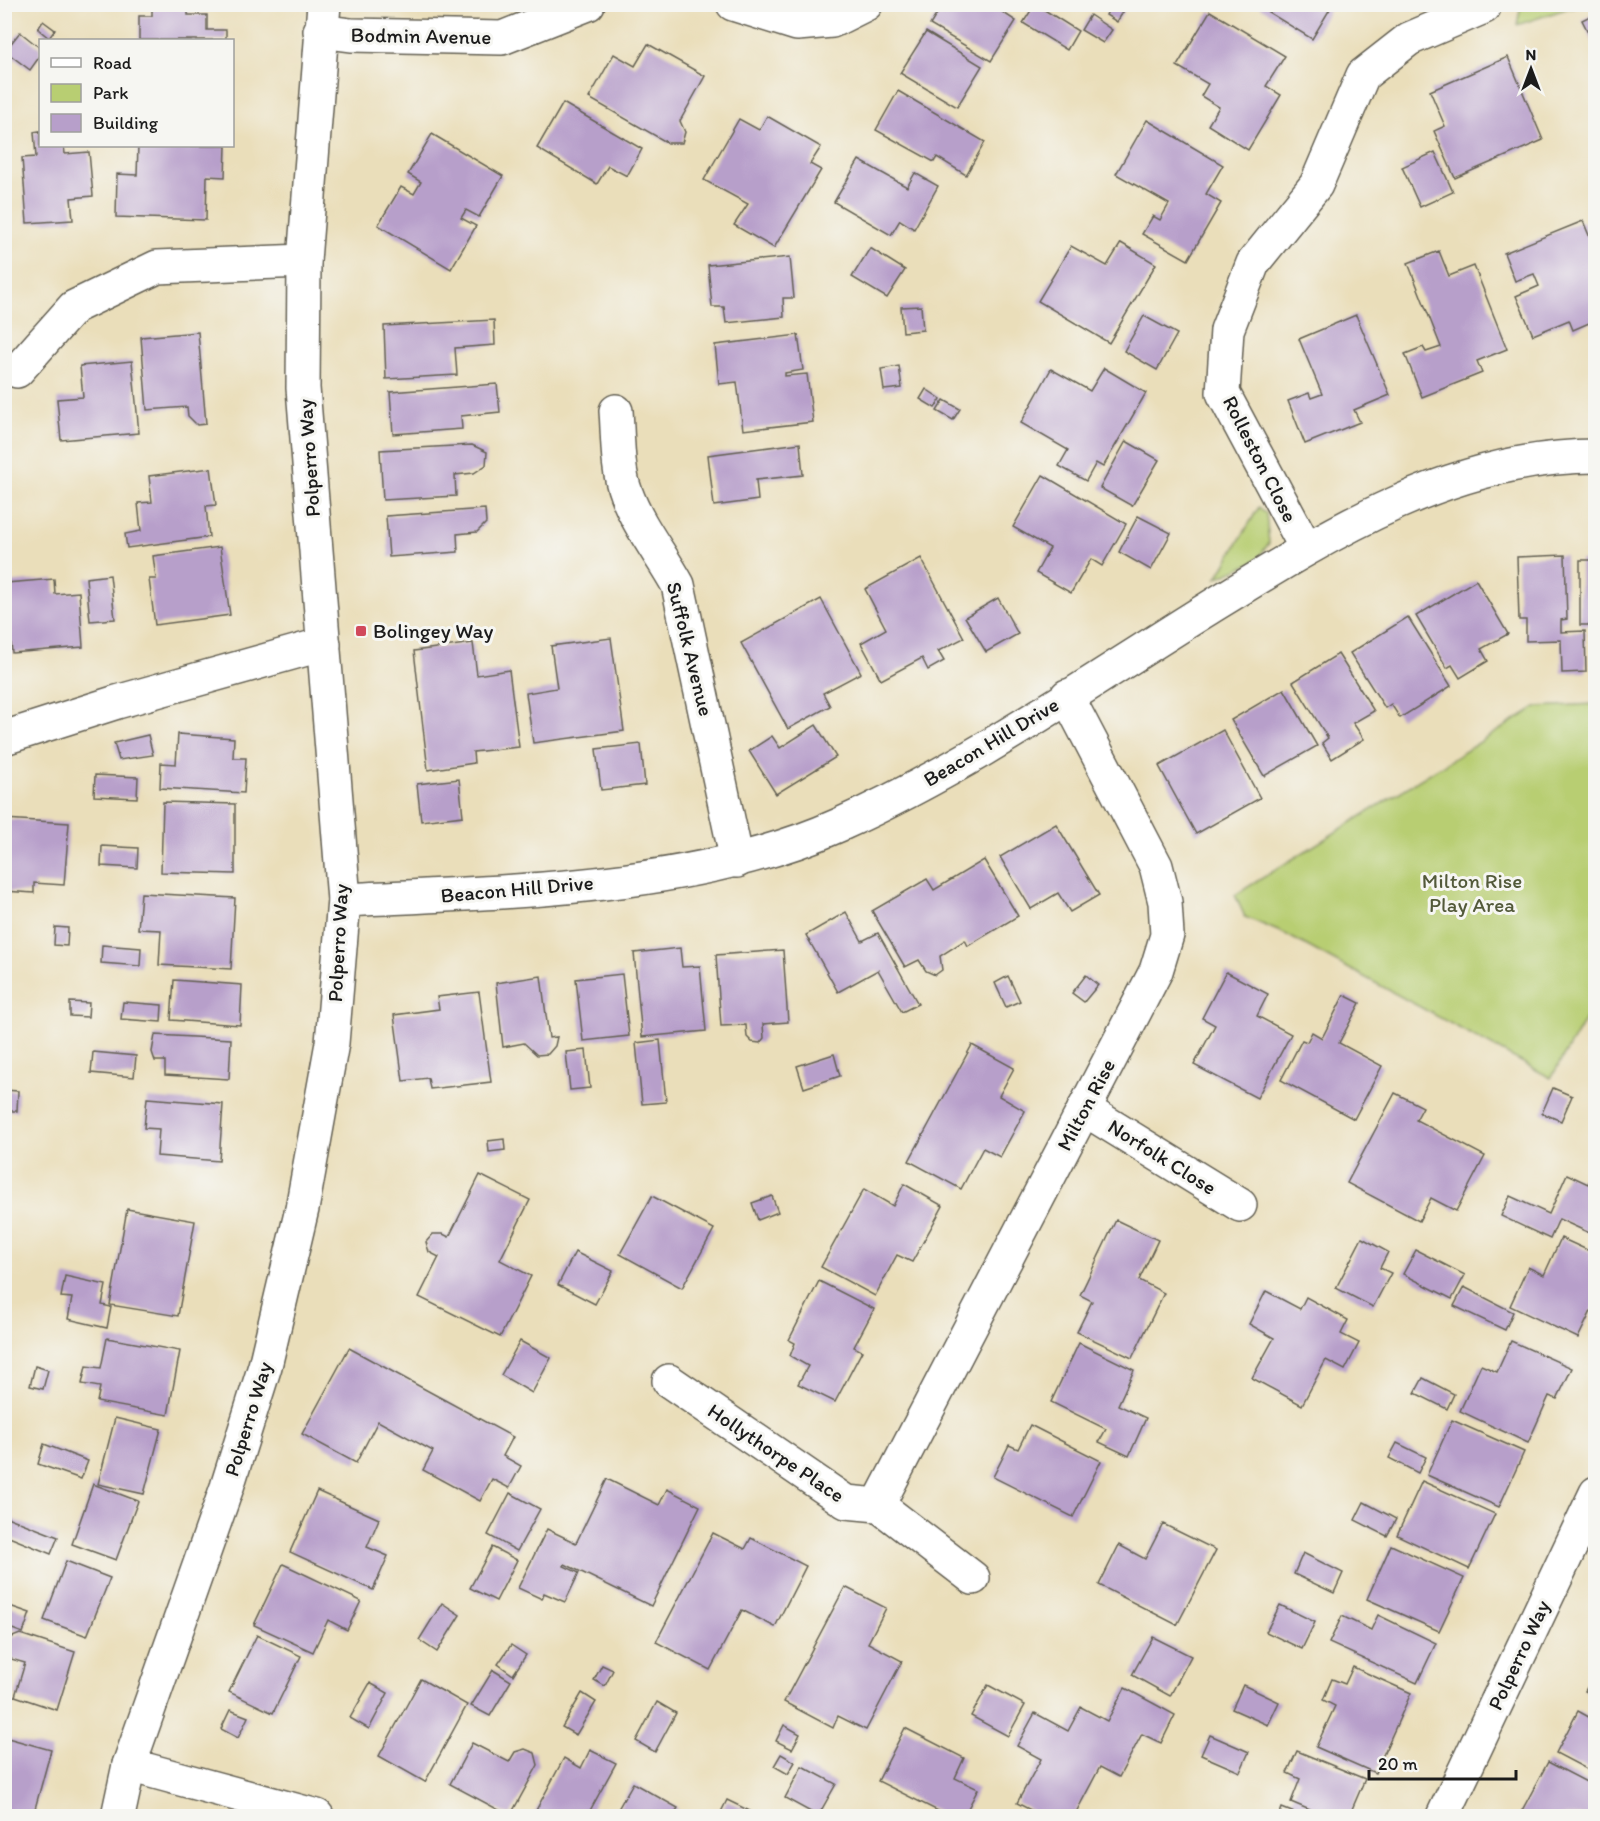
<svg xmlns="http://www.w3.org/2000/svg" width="1600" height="1821" font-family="Itim,sans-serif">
  <rect width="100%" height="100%" fill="#f6f6f2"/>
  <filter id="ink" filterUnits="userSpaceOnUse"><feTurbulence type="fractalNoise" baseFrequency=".0167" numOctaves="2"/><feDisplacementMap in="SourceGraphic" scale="12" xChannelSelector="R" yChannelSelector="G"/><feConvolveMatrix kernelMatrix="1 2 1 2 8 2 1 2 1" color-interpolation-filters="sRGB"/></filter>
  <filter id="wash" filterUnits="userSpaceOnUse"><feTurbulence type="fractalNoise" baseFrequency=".008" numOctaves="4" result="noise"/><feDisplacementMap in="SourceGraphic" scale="24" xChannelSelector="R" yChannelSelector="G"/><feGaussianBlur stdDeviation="1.35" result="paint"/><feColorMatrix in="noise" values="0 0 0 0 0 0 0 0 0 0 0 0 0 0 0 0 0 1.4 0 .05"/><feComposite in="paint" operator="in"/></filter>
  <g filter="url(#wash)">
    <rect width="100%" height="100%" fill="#eadeba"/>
    <g fill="#b8ce72" stroke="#6a7547" stroke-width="1.5">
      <path d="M1521,5V4L1578,5L1517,25Z"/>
      <path d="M1259,507L1266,513L1269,543L1256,561L1217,578Z"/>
      <path d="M1595,704V1002L1551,1078L1285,934L1245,917L1235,895L1536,707Z"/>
    </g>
    <g id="blocks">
      <g fill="#b79fca">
        <path d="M152,4H188V15H207V30H226V40H139V16H152Z"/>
        <path d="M943,4H990L1016,21L991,61L930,25Z"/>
        <path d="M1035,4L1078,31L1067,50L1023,23Z"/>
        <path d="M1112,4H1128L1117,22L1106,15Z"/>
        <path d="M1255,4H1333L1312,39Z"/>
        <path d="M1210,11L1285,56L1266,86L1281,95L1248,150L1208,125L1219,107L1201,96L1208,84L1177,66Z"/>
        <path d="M1596,13V48L1582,20Z"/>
        <path d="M1090,15L1112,30L1103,43L1081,30Z"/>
        <path d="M43,21L55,30L49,38L38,29Z"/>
        <path d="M20,32L40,48V56L30,70L5,51Z"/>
        <path d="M926,32L982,66L957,107L900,73Z"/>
        <path d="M648,44L705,76L680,121L685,132L682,143H668L589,98L614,54L635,66Z"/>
        <path d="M1508,57L1543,140L1455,178L1434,131L1445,126L1430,91Z"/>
        <path d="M898,91L985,142L966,175L937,157L934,162L876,130Z"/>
        <path d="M563,103L642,149L627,176L608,166L597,184L537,148Z"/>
        <path d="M767,116L821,147L810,164L821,170L774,248L734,225L748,204L704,180L739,119L759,130Z"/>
        <path d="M1147,120L1223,165L1206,194L1221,203L1188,260L1142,234L1153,216L1160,220L1169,204L1116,174Z"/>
        <path d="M40,131V146H64L65,154L89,152L93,196L71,198L73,220L27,223L22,158L36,157L34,132Z"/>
        <path d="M432,134L503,176L479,217L466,210L461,218L476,226L451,269L378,225L401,187L414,194L421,182L408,174Z"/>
        <path d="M138,146H226L225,177L207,176L206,220L116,217L117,174L137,175Z"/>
        <path d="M1435,152L1453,192L1420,207L1402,167Z"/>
        <path d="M859,160L907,187L915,173L938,186L914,229L900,220L891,235L834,202Z"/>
        <path d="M1583,221L1596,252V320L1573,330L1569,320L1533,335L1516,296L1539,286L1534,274L1515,281L1504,253Z"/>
        <path d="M1121,243L1156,264L1109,343L1038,301L1071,246L1107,266Z"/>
        <path d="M870,248L905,270L887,298L852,277Z"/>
        <path d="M1439,251L1449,276L1474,266L1507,349L1477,361L1482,373L1422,397L1405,354L1423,347L1426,352L1441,347L1408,263Z"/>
        <path d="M790,257L794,298H783L784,317L726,323L724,307H712L708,265Z"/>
        <path d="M921,306L923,330L903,332L901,307Z"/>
        <path d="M1356,315L1390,395L1354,410L1360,422L1305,444L1288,401L1309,393L1311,398L1322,394L1299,339Z"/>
        <path d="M1144,316L1177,334L1157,370L1124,351Z"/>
        <path d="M494,320L495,345L455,348L457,375L386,379L384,326Z"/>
        <path d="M198,332L206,424L197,425L188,416L187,407L147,410L141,337Z"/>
        <path d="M798,335L803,370L785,373V376L807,374L813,422L743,430L737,382L719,384L715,345Z"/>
        <path d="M132,361L139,433L61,440L57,399L83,397L80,366Z"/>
        <path d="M899,366L902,388L884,390L881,369Z"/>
        <path d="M1104,368L1146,393L1103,467L1096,463L1086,481L1059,466L1068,450L1021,423L1051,369L1090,391Z"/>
        <path d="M497,384L500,412L461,416L462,429L393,434L390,392Z"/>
        <path d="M926,389L941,399L935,408L920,399Z"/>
        <path d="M944,400L960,409L953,420L937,411Z"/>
        <path d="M1126,441L1159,460L1132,506L1100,488Z"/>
        <path d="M800,443L803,475L756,480L758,500L714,506L708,455Z"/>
        <path d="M472,445L487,452L486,465L474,473L455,475L456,496L383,500L380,450Z"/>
        <path d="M211,468L216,505L206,506L209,537L127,548L125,534L141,531L138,503L152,502L149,476Z"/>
        <path d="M1043,475L1126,524L1102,566L1091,559L1071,593L1036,573L1050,548L1013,527Z"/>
        <path d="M485,509L486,523L477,532L457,534L458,552L389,557L386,516Z"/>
        <path d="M1138,516L1171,533L1151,570L1119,552Z"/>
        <path d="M220,547L230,615L155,625L149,579H156L153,556Z"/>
        <path d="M1565,555L1567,619L1561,620V632L1585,631L1586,672L1562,673L1561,640L1526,641V620H1519L1517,557Z"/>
        <path d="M921,558L964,638L938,651L944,661L928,670L922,658L881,680L861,643L886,629L865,589Z"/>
        <rect x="1580" y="560" width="16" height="65"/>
        <path d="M110,575L115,619L90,621L86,578Z"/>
        <path d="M54,579L55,594L79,592L83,647L12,653L6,583Z"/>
        <path d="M1476,580L1508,634L1481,649L1488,661L1460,678L1452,665L1447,668L1416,616Z"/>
        <path d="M998,598L1018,634L986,652L965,617Z"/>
        <path d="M821,599L861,673L823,693L830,706L788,729L741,643Z"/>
        <path d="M1408,617L1451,686L1400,718L1391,704L1385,708L1350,653Z"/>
        <path d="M611,638L624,731L533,743L526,693L557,688L551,646Z"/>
        <path d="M473,643L477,675L509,670L519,747L473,752L474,763L428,770L414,651Z"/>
        <path d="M1338,654L1374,711L1353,723L1364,739L1332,759L1322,743L1328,738L1293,682Z"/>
        <path d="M1284,689L1317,746L1264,776L1231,720Z"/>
        <path d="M816,725L836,757L776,794L749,751L772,736L780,748Z"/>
        <path d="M1223,730L1260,798L1196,834L1159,766Z"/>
        <path d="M178,734L234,738L233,758H246L244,793L160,788L161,763L176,764Z"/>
        <path d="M148,735L153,755L119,760L114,743Z"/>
        <path d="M641,744L645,785L601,790L596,749Z"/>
        <path d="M95,775L138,777L137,798L94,796Z"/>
        <path d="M459,779L463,816L421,821L417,784Z"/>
        <path d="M163,802L235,804V874L161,872Z"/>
        <path d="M4,819L69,823L64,885L34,883V893L4,891Z"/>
        <path d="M1056,824L1099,895L1070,912L1058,893L1031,909L1000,857Z"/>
        <path d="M102,846L138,848L137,868L101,866Z"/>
        <path d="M984,860L1018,916L968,946L965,940L940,956L942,970L935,975L926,971L919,960L905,967L872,911L927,879L934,890Z"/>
        <path d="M141,893L235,898L231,969L159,965L161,930L138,929Z"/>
        <path d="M846,912L862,941L878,933L918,1004L902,1012L878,970L838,992L806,935Z"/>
        <path d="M55,927L68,928L67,946L54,945Z"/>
        <path d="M102,945L141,948L140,966L101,963Z"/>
        <path d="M680,948L682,967L700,966L706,1031L642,1037L634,953Z"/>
        <path d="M783,950L788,1022L763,1024L764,1038L760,1043L752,1042L747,1037L746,1025L721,1026L716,955Z"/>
        <path d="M1226,972L1268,994L1257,1016L1291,1034L1257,1098L1194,1065L1215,1025L1202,1018Z"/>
        <path d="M622,974L629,1036L583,1041L576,979Z"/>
        <path d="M1086,975L1098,985L1084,1002L1072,993Z"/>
        <path d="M541,976L549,1038L557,1037L555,1046L548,1054L537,1055L524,1043L503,1047L496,983Z"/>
        <path d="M1008,976L1020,1001L1006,1007L995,983Z"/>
        <path d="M174,980L242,985L240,1025L171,1020Z"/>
        <path d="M479,992L491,1082L430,1089L428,1078L403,1081L394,1015L439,1009L437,997Z"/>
        <path d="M1344,995L1360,1003L1339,1043L1382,1066L1354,1119L1281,1080L1302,1040L1307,1042L1312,1032L1322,1038Z"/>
        <path d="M70,1002L89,1003L88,1017L70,1016Z"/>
        <path d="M123,1002L162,1005L161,1022L121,1019Z"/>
        <path d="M155,1035L231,1039L229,1079L165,1075V1061H155L152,1052Z"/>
        <path d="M660,1040L666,1102L642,1104L636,1043Z"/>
        <path d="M972,1045L1014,1068L999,1096L1025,1111L1000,1157L983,1148L961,1189L909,1161Z"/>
        <path d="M586,1050L590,1088L570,1090L566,1052Z"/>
        <path d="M93,1052L136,1056L134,1077L91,1073Z"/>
        <path d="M834,1054L840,1076L804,1088L797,1066Z"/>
        <path d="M1553,1088L1572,1096L1561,1121L1542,1113Z"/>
        <path d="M4,1090L18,1091L17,1111H4Z"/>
        <path d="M1395,1093L1423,1107L1416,1120L1485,1156L1456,1211L1431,1198L1419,1221L1347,1183Z"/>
        <path d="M147,1098L223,1104L219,1161L157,1156L159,1129L144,1128Z"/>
        <path d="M504,1139L505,1150L489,1152L488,1141Z"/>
        <path d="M1596,1167V1236L1559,1219L1550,1239L1501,1216L1510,1196L1549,1214L1567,1174L1588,1184Z"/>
        <path d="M480,1175L530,1200L500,1260L531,1276L500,1337L419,1297L439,1257L429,1252L426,1242L433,1234H443L449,1237Z"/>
        <path d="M904,1184L943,1206L912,1262L897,1255L875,1296L821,1267L864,1189L893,1206Z"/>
        <path d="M652,1196L714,1229L682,1288L620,1254Z"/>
        <path d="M772,1196L778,1212L758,1220L752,1203Z"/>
        <path d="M127,1209L195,1221L178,1316L110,1305Z"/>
        <path d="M1116,1220L1158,1240L1139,1280L1164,1293L1132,1358L1077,1332L1092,1301L1080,1295Z"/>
        <path d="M1362,1238L1388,1252L1380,1268L1391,1273L1373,1307L1336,1288Z"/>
        <path d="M1561,1238L1596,1254V1301L1578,1338L1510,1306L1528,1267L1544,1275Z"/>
        <path d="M1416,1250L1465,1275L1452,1299L1403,1274Z"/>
        <path d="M575,1252L613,1271L595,1304L558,1285Z"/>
        <path d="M65,1276L106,1285L102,1305L111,1307L107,1328L68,1319L72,1298L61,1297Z"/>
        <path d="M819,1281L874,1309L854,1347L862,1351L835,1402L798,1384L808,1366L790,1356L795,1343L789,1340Z"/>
        <path d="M1464,1287L1513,1312L1505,1330L1454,1306Z"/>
        <path d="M1266,1291L1300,1309L1306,1297L1348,1320L1341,1334L1359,1343L1345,1370L1326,1360L1302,1405L1252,1378L1274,1338L1249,1324Z"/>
        <path d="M107,1338L180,1351L168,1415L97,1402L100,1387L82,1384L86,1366L101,1368Z"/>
        <path d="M520,1341L551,1358L532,1393L501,1375Z"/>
        <path d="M1511,1341L1572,1368L1557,1399L1549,1396L1528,1443L1460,1411L1481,1365L1497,1372Z"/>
        <path d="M1079,1343L1134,1370L1118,1405L1146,1418L1129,1456L1099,1442L1106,1429L1051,1402Z"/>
        <path d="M349,1348L513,1437L503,1456L521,1466L509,1488L492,1479L480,1501L423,1470L433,1451L378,1421L356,1463L302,1434Z"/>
        <path d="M35,1366L48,1370L43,1389L30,1386Z"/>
        <path d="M1423,1378L1454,1394L1447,1409L1415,1393Z"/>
        <path d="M115,1418L161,1429L144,1494L98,1484Z"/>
        <path d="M1452,1420L1524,1452L1499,1507L1427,1475Z"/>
        <path d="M1030,1425L1101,1461L1073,1517L993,1477L1009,1445L1018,1449Z"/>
        <path d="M1397,1443L1426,1457L1418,1473L1389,1458Z"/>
        <path d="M44,1444L88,1461L81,1479L38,1464Z"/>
        <path d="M607,1479L659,1505L667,1489L700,1506L651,1606L565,1564L564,1566L579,1573L565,1602L544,1593L542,1599L518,1588L547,1529L576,1543Z"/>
        <path d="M1422,1481L1495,1514L1469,1569L1397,1535Z"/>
        <path d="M93,1484L138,1501L116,1560L72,1544Z"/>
        <path d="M317,1491L379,1519L367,1547L388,1556L373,1590L290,1552Z"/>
        <path d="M510,1493L540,1509L517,1551L488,1535Z"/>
        <path d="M1364,1502L1396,1519L1387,1536L1355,1520Z"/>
        <path d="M4,1516L58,1537L51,1554L4,1535Z"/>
        <path d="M1163,1524L1216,1550L1177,1625L1099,1585L1119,1545L1145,1559Z"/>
        <path d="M713,1533L745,1549L751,1538L806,1566L775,1627L742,1610L710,1670L656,1642Z"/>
        <path d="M1391,1545L1464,1578L1439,1631L1367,1599Z"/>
        <path d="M492,1547L517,1560L496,1601L470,1588Z"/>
        <path d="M1303,1553L1343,1573L1334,1593L1294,1574Z"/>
        <path d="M66,1561L110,1578L87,1636L44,1620Z"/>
        <path d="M283,1564L361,1601L347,1630L328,1620L313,1652L254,1625Z"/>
        <path d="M845,1587L886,1608L868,1643L902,1661L866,1730L838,1716L833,1728L784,1702Z"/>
        <path d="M442,1603L460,1615L437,1652L419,1640Z"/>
        <path d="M4,1604L30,1613L23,1633L4,1626Z"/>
        <path d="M1280,1605L1315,1622L1302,1649L1266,1632Z"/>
        <path d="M1378,1615L1436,1643L1417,1683L1329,1643L1342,1616L1371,1630Z"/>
        <path d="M20,1634L75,1652L57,1710L15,1696L25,1663L11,1659L7,1648L10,1638Z"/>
        <path d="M257,1635L301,1656L273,1713L229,1692Z"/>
        <path d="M1153,1637L1191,1656L1170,1696L1132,1675Z"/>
        <path d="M511,1645L526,1655L513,1675L498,1664Z"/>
        <path d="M602,1665L613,1670L605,1686L594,1680Z"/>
        <path d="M1353,1667L1411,1693L1375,1773L1316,1747L1335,1706L1323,1700L1332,1679L1345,1684Z"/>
        <path d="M493,1670L511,1681L490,1716L471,1706Z"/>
        <path d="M1596,1672V1697L1585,1691Z"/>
        <path d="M421,1679L467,1705L425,1782L379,1756Z"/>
        <path d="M370,1683L388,1693L369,1729L350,1718Z"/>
        <path d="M988,1685L1025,1705L1008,1736L971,1716Z"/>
        <path d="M1243,1685L1279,1702L1268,1725L1232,1709Z"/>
        <path d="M1125,1688L1175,1715L1161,1743L1142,1734L1119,1777L1100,1767L1074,1816H1042L1017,1803L1041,1759L1017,1746L1035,1713L1068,1731L1081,1707L1107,1721Z"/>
        <path d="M582,1693L596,1702L576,1735L562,1727Z"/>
        <path d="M657,1702L676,1713L655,1752L636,1741Z"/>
        <path d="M230,1710L248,1717L238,1738L221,1729Z"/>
        <path d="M1578,1711L1596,1721V1774L1556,1753Z"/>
        <path d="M784,1725L800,1734L792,1749L776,1741Z"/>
        <path d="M905,1728L964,1758L955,1778L978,1789L964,1816H948L878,1781Z"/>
        <path d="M1210,1735L1249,1752L1240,1772L1201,1755Z"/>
        <path d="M4,1737L51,1750L33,1816H4Z"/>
        <path d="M472,1743L509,1762L515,1752L525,1749L535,1753L538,1765L510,1816L450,1784Z"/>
        <path d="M590,1750L616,1763L587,1816H533L564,1758L581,1768Z"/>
        <path d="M1297,1751L1365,1779L1349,1816H1324L1291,1802L1300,1779L1287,1773Z"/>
        <path d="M781,1754L795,1762L788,1774L774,1766Z"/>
        <path d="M1548,1762L1596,1787V1816H1519Z"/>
        <path d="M802,1766L836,1784L818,1816L785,1798Z"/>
        <path d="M633,1783L678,1808L673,1816H614Z"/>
        <path d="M727,1800L754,1813L752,1816H719Z"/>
        <path d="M1282,1808L1302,1816H1279Z"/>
      </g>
    </g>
  </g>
  <g filter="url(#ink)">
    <use href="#blocks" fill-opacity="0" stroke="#646053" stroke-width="1.5"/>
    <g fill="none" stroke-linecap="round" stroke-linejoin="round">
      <defs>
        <g id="street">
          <path d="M733,4L797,24L832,21L866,4"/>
          <path d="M320,31L351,35L502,38L588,4"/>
          <path d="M17,371L74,307L157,267L304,261"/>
          <path d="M616,411C618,435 617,471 626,493C638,526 661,554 678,585L737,861"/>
          <path d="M1306,548L1223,393L1227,330L1253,263L1316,185L1363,75L1409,39L1484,7"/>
          <path d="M4,738L117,702L324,644"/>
          <path d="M344,900C500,892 695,890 839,825C969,767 1088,683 1209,608C1327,535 1452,456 1596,456"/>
          <path d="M1084,1109L1240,1205"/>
          <path d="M669,1381L846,1502L878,1505L973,1578"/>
          <path d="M878,1505L1156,971L1167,935L1165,902L1156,866L1067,696"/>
          <path d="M129,1765L317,1816"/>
        </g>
        <g id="secondary">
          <path d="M118,1816L129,1765L227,1487L265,1366L302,1209L332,1043L344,900L303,388L304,261L324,4"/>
          <path d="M1443,1816L1596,1493"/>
        </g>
      </defs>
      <use href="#street" stroke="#646053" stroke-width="36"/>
      <use href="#secondary" stroke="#646053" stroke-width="36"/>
      <use href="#street" stroke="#fff" stroke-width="33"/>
      <use href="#secondary" stroke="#fff" stroke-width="33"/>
    </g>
  </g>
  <rect fill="#d1495b" stroke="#f6f6f2" stroke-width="2" x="355" y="625" width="12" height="12" rx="3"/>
  <g text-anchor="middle" stroke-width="6" stroke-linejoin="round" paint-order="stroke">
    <g font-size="21" fill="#1c1c1c" stroke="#f6f6f2">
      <text transform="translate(421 36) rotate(1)" y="7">Bodmin Avenue</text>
      <text transform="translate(309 458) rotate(-94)" y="7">Polperro Way</text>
      <text transform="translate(1260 459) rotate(63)" y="7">Rolleston Close</text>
      <text transform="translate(690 649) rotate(76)" y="7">Suffolk Avenue</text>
      <text transform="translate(991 742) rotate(-31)" y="7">Beacon Hill Drive</text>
      <text transform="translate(517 889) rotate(-5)" y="7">Beacon Hill Drive</text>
      <text transform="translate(338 943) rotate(-87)" y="7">Polperro Way</text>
      <text transform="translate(1086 1105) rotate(-62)" y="7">Milton Rise</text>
      <text transform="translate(1162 1157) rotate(32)" y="7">Norfolk Close</text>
      <text transform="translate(248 1419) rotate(-73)" y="7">Polperro Way</text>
      <text transform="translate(776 1453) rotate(34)" y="7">Hollythorpe Place</text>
      <text transform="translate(1519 1655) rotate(-65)" y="7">Polperro Way</text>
    </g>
    <g font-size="21" fill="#1c1c1c" stroke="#f6f6f2" text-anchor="start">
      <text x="373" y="638">Bolingey Way</text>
    </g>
    <g font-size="21" fill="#535a3a" stroke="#f6f6f2">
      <text x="1472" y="888">Milton Rise<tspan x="1472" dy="24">Play Area</tspan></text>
    </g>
  </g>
  <rect width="1600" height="1821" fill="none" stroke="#f6f6f2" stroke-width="24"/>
  <rect x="39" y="39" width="195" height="108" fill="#f6f6f2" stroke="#9f9f9c" stroke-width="1.5"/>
  <rect x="51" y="58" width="30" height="9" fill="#ffffff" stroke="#9f9f9c" stroke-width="1.5"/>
  <text x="93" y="69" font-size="18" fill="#1c1c1c">Road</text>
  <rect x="51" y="84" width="30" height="18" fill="#b8ce72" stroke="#9f9f9c" stroke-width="1.5"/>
  <text x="93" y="99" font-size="18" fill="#1c1c1c">Park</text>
  <rect x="51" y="114" width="30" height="18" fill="#b79fca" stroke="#9f9f9c" stroke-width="1.5"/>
  <text x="93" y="129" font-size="18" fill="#1c1c1c">Building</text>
  <g transform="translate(1531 69)" stroke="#f6f6f2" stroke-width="4.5" paint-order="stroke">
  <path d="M0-4.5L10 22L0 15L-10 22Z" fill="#1c1c1c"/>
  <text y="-9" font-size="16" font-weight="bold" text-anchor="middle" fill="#1c1c1c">N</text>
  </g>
  <path d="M1369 1770v9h147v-9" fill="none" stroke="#1c1c1c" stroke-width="3"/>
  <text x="1378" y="1770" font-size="18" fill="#1c1c1c" stroke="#f6f6f2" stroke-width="4.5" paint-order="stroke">20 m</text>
</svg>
